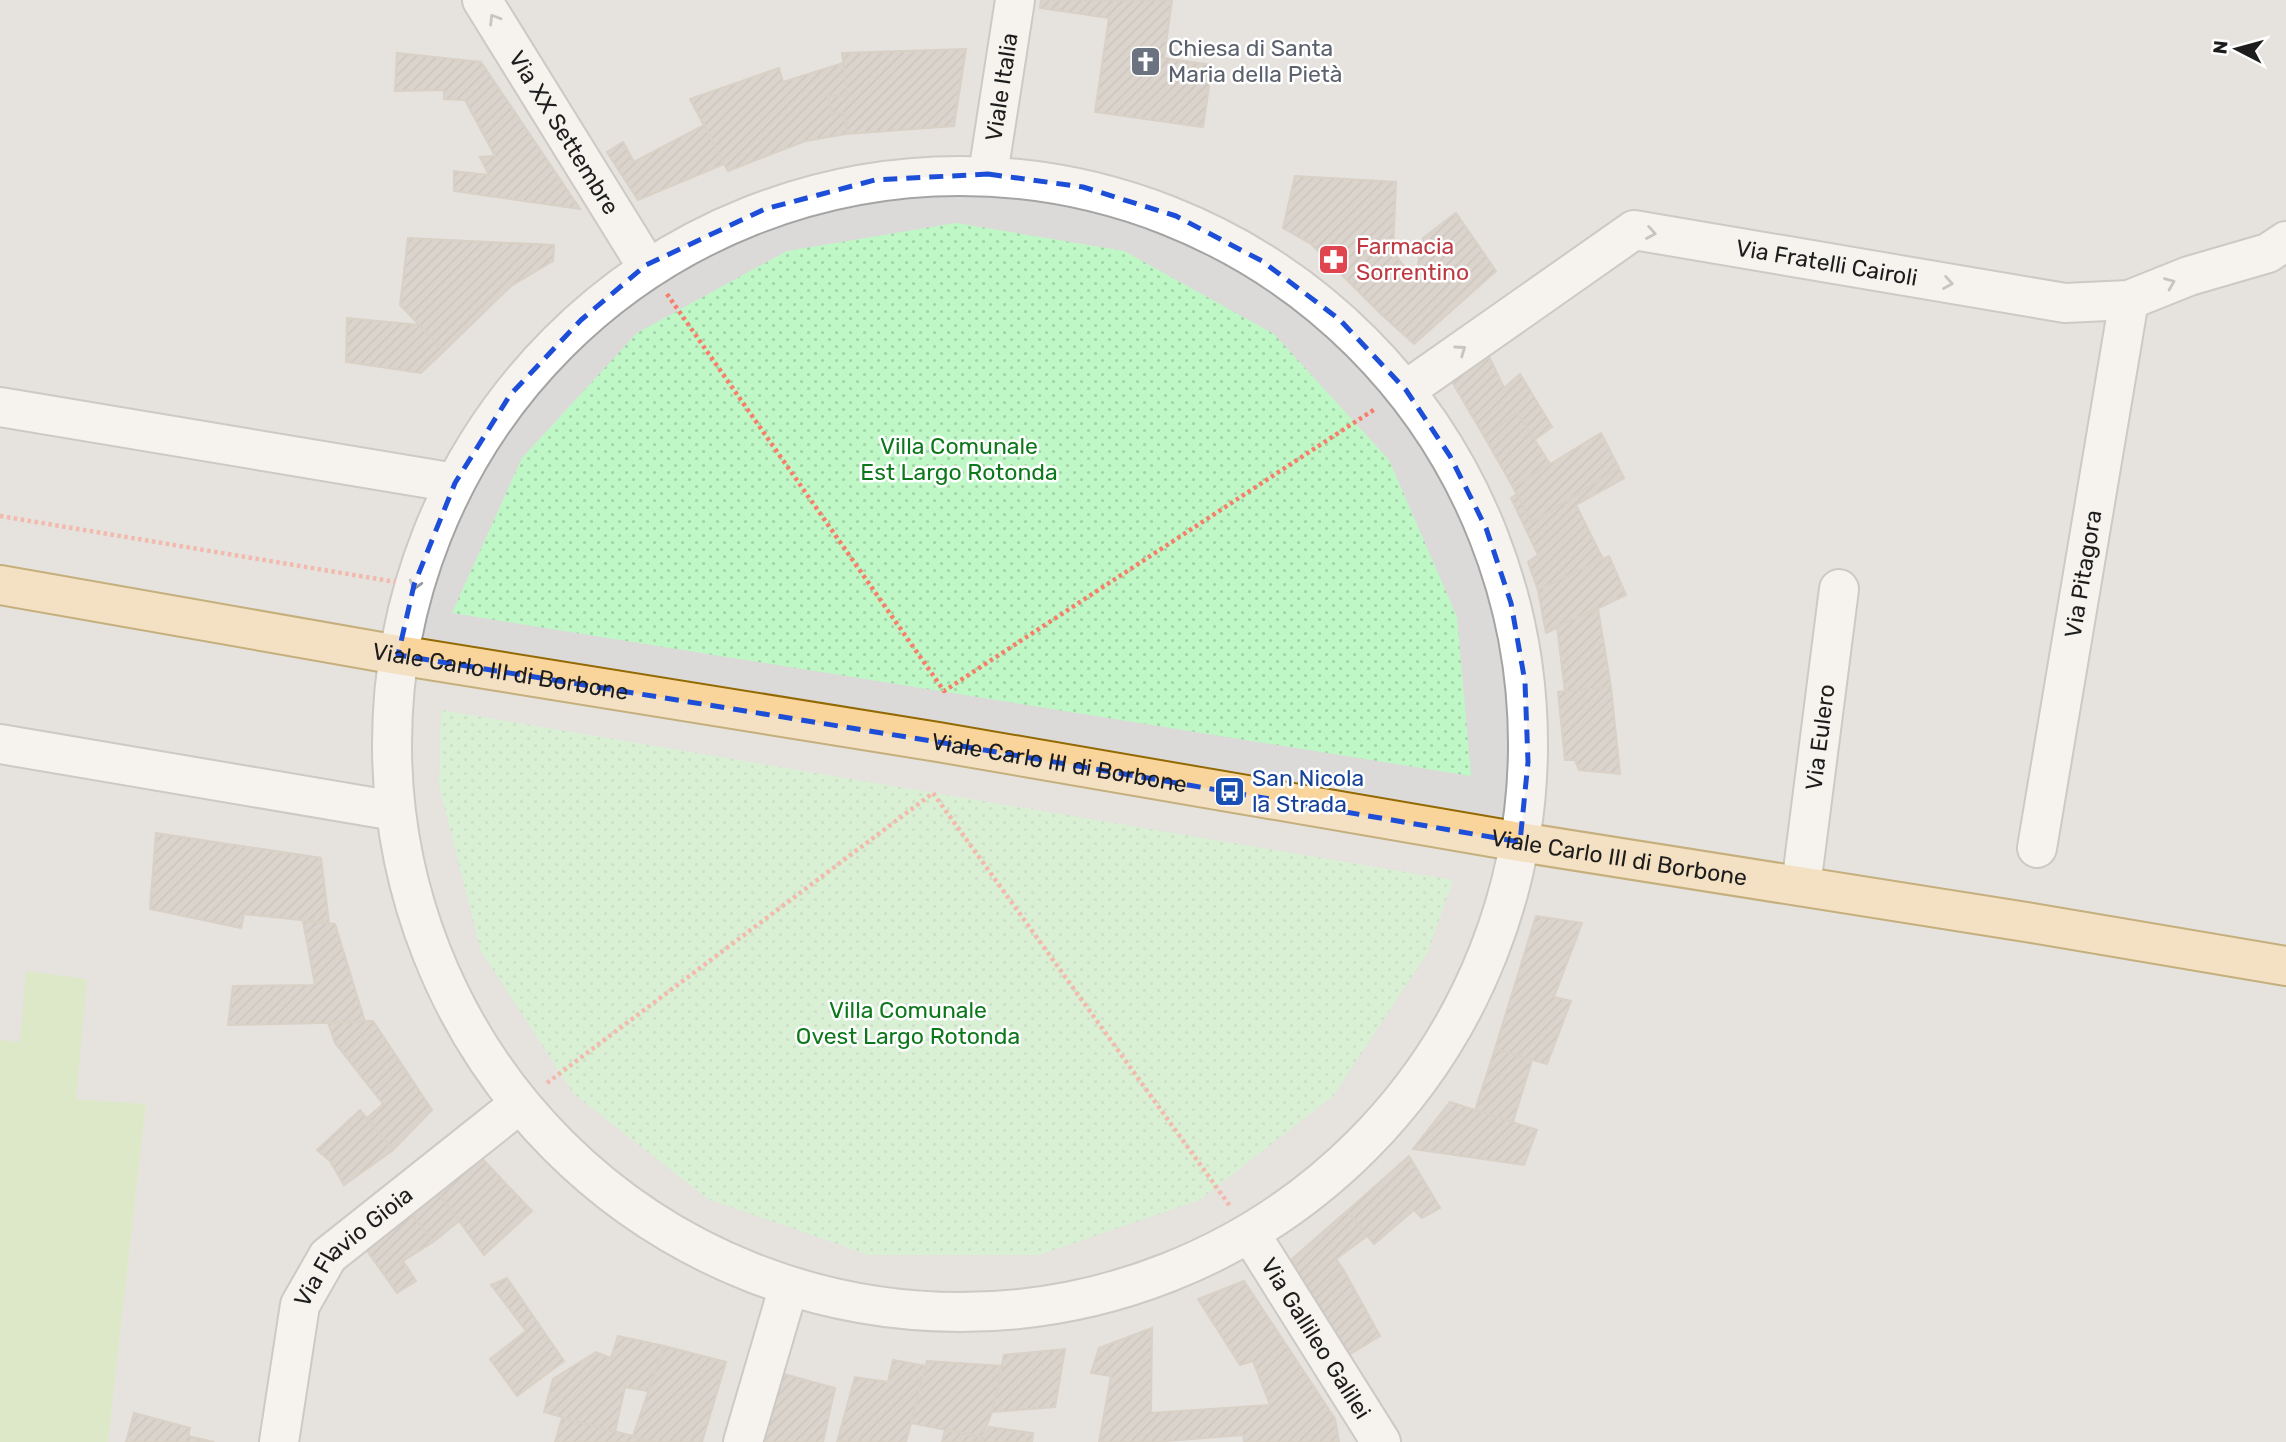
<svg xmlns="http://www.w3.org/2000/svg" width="2286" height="1442" font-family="Rubik,sans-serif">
  <defs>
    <pattern id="park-dots" width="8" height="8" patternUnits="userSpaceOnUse" patternTransform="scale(1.75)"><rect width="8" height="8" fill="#bff8c6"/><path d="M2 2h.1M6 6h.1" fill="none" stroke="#a4d4aa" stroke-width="1.8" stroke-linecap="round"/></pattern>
    <pattern id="building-hatch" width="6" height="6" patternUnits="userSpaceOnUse" patternTransform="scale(1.75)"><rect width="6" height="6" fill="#c2bab2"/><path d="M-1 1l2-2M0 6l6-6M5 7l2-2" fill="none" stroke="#a69f99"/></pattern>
  </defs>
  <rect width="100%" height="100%" fill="#eeeae2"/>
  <path fill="#dbdad9" d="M0,0H2286V1442H108L146,1105L75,1099L86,979L20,1043L0,1040Z"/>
  <g fill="url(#park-dots)">
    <path d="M956,223L1124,251L1274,334L1389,460L1457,617L1471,776L452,613L522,458L637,333L787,251Z"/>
    <path d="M441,710L1453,880L1428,952L1334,1095L1200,1200L1039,1255H869L708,1199L574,1094L481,951L439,786Z"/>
  </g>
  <path fill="#c5e7a9" d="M26,971L87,979L76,1099L146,1104L108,1442H0V1040L20,1042Z"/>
  <g fill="url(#building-hatch)" stroke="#bfb2a5" stroke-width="2">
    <path d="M1041,0H1172L1164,58L1212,65L1203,127L1095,112L1109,18L1040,8Z"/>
    <path d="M966,49L954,126L847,134L844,113L832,114L828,96L847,95L842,53Z"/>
    <path d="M397,53L481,62L580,209L454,191V171L489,175L480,157L495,156L465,100L444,99V90L395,91Z"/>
    <path d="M843,63L847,95L828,96L832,114L844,113L847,134L805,141L728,171L690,99L779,68L783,82Z"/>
    <path d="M704,125L724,164L638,200L607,152L623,142L634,162Z"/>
    <path d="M1295,176L1396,182L1393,252L1415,280L1423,238L1456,213L1496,271L1414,344L1380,313L1311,244L1283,228Z"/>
    <path d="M408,238L554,245L553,261L511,286L444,351L400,305Z"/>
    <path d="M347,318L419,325L444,351L421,373L346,362Z"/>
    <path d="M1484,346L1504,388L1520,374L1552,427L1534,440L1517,412L1485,438L1448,375Z"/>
    <path d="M1517,412L1550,464L1513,487L1485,438Z"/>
    <path d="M1601,433L1619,468L1531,523L1513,487Z"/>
    <path d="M1619,468L1624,478L1576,505L1603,559L1538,590L1528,562L1538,555L1511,498L1517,494L1531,523Z"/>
    <path d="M1609,556L1626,595L1546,633L1538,590Z"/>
    <path d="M1598,609L1611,687L1565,692L1557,626Z"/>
    <path d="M1611,687L1620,774L1579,770L1575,760H1565L1558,692Z"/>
    <path d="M156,833L321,858L329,923L244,914L241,928L150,909Z"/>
    <path d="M1536,916L1582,923L1554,997L1571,1001L1547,1064L1495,1049Z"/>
    <path d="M303,921L335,924L365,1022L228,1025L233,986L315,985Z"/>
    <path d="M373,1021L432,1110L393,1150L367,1118L383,1104L335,1043L328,1023Z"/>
    <path d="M1495,1049L1532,1060L1513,1122L1475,1110Z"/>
    <path d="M1450,1102L1537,1130L1524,1165L1413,1149Z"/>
    <path d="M360,1110L393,1150L344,1185L330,1161L317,1150Z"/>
    <path d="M475,1151L532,1211L484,1255L432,1184Z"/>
    <path d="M1409,1156L1440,1208L1422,1218L1414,1210L1374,1244L1347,1211Z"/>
    <path d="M432,1184L459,1221L433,1242L407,1207Z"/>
    <path d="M407,1207L433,1242L403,1261L416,1281L397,1293L360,1241Z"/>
    <path d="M1347,1211L1367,1236L1336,1259L1343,1269L1310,1296L1292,1259Z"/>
    <path d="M1343,1269L1380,1336L1345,1357L1310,1296Z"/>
    <path d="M507,1278L564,1361L517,1396L490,1359L526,1331L491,1285Z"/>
    <path d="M1244,1281L1335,1419L1339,1442H1244L1243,1435L1153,1442H1099L1111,1376L1091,1373L1099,1348L1152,1328L1151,1413L1270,1405L1253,1361L1240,1365L1198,1299Z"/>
    <path d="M618,1336L664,1346L648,1391L625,1387L615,1432L544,1412L553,1379L596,1352L611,1358Z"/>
    <path d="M664,1346L726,1362L702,1442H650L633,1436Z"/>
    <path d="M1065,1349L1055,1407L992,1412L1004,1355Z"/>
    <path d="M893,1360L926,1366L906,1442H837L855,1377L888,1382Z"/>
    <path d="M927,1361L1002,1366L992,1412L982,1437L911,1423Z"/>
    <path d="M769,1370L835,1388L823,1442H748Z"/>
    <path d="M134,1413L190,1428L188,1436L214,1442H126Z"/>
    <path d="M562,1418L633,1436L650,1442H555Z"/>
    <path d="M989,1427L1033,1433L1032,1442H981Z"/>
    <path d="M945,1430L982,1437L981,1442H942Z"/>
  </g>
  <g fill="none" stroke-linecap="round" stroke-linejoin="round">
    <defs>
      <g id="minor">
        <path id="s1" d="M482,0L646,265"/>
        <path id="s2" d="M988,174L1015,0"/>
        <circle cx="960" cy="744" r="568"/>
        <path id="s3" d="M1406,390L1634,230L2065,303L2129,300L2189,276L2268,253L2286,241"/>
        <path d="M0,407L455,483"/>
        <path d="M0,744L395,811"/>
        <path id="s4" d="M2037,848L2129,300"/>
        <path id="s5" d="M1801,886L1839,589"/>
        <path id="s6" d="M1251,1235L1381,1442"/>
        <path id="s7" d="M279,1442L300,1305L328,1256L518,1105"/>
        <path d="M743,1442L788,1289"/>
      </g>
      <g id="major">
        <path id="s8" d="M0,585L398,655L938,742L1520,842L2032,923L2286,966"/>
      </g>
    </defs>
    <use href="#minor" stroke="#a4a4a4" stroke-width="42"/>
    <use href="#major" stroke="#926903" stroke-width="42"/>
    <g stroke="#f77f6a" stroke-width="4.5" stroke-dasharray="3.5 3.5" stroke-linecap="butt">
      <path d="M667,294L944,691L1375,409"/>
      <path d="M0,516L414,585"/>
      <path d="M547,1083L933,793L1230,1206"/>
    </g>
    <use href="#minor" stroke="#fff" stroke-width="38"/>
    <use href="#major" stroke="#fad59b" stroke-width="38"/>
  </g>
  <defs><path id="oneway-chevron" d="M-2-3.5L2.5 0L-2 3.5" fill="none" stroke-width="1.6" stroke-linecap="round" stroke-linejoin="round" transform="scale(1.75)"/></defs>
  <g stroke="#999">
    <use href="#oneway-chevron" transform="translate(494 19) rotate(-122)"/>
    <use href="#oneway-chevron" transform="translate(1651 233) rotate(10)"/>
    <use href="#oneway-chevron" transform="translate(1948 283) rotate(10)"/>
    <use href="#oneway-chevron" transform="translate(2170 283) rotate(-22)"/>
    <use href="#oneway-chevron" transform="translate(1461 350) rotate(-35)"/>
    <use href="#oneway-chevron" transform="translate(415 585) rotate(106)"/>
  </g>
  <path d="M0 0H2286V1442H0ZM988,174L1083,187L1176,216L1262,261L1339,319L1406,390L1450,456L1486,528L1511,603L1525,682L1528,762L1520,842L938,742L398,655L414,585L455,483L510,395L581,320L646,265L765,209L875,180Z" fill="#eeeae2" fill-opacity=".55" fill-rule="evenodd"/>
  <path fill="none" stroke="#1d4ed8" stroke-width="5" stroke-dasharray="14 9" stroke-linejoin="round" d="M988,174L1083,187L1176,216L1262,261L1339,319L1406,390L1450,456L1486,528L1511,603L1525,682L1528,762L1520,842L938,742L398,655L414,585L455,483L510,395L581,320L646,265L765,209L875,180Z"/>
  <defs>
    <symbol id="church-square" viewBox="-11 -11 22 22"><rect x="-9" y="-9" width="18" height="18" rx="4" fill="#6b7280" stroke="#fff"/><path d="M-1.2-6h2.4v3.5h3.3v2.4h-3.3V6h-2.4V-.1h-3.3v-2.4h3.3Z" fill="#fff"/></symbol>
    <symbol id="pharmacy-square" viewBox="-11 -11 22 22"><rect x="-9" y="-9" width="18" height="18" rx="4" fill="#e0444e" stroke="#fff"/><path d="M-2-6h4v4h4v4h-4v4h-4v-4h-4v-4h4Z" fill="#fff"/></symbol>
    <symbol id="bus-square" viewBox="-11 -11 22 22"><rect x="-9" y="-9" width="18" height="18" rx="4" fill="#1a4fb4" stroke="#fff"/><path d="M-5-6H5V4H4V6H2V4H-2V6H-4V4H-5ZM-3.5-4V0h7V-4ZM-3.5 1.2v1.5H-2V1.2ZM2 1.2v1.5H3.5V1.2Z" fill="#fff"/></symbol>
  </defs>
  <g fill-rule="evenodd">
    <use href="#church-square" x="1128" y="44" width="35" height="35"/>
    <use href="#pharmacy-square" x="1316" y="242" width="35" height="35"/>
    <use href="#bus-square" x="1212" y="774" width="35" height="35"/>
  </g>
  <g text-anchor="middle" stroke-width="5" stroke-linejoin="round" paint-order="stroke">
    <g font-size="23" fill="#5b616d" stroke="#fff" text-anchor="start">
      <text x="1168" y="56">Chiesa di Santa<tspan x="1168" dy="26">Maria della Pietà</tspan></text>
    </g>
    <g font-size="23" fill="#1d1d1d" stroke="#fff">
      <text dy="8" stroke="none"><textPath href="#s2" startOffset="88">Viale Italia</textPath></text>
      <text dy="8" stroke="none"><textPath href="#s1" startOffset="156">Via XX Settembre</textPath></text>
      <text dy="8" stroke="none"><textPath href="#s3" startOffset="474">Via Fratelli Cairoli</textPath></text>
      <text dy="8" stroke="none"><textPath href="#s4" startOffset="278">Via Pitagora</textPath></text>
      <text dy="8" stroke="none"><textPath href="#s8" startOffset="508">Viale Carlo III di Borbone</textPath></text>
      <text dy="8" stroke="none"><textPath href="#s5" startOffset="150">Via Eulero</textPath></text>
      <text dy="8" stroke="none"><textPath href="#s8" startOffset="1074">Viale Carlo III di Borbone</textPath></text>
      <text dy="8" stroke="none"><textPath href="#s8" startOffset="1642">Viale Carlo III di Borbone</textPath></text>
      <text dy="8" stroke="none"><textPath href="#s7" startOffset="219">Via Flavio Gioia</textPath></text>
      <text dy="8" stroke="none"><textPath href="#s6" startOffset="122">Via Gallileo Galilei</textPath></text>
    </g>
    <g font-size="23" fill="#be3a42" stroke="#fff" text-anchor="start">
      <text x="1356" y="254">Farmacia<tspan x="1356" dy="26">Sorrentino</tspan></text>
    </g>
    <g font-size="23" fill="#0d781b" stroke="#fff">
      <text x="959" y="454">Villa Comunale<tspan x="959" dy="26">Est Largo Rotonda</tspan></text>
      <text x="908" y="1018">Villa Comunale<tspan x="908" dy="26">Ovest Largo Rotonda</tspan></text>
    </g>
    <g font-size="23" fill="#164399" stroke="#fff" text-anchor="start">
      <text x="1252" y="786">San Nicola<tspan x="1252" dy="26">la Strada</tspan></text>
    </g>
  </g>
  <g transform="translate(2237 49) rotate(276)" stroke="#ffffff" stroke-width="5" paint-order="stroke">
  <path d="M0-5L12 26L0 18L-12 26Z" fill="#1d1d1d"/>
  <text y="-10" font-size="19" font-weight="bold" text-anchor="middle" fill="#1d1d1d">N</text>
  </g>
</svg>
